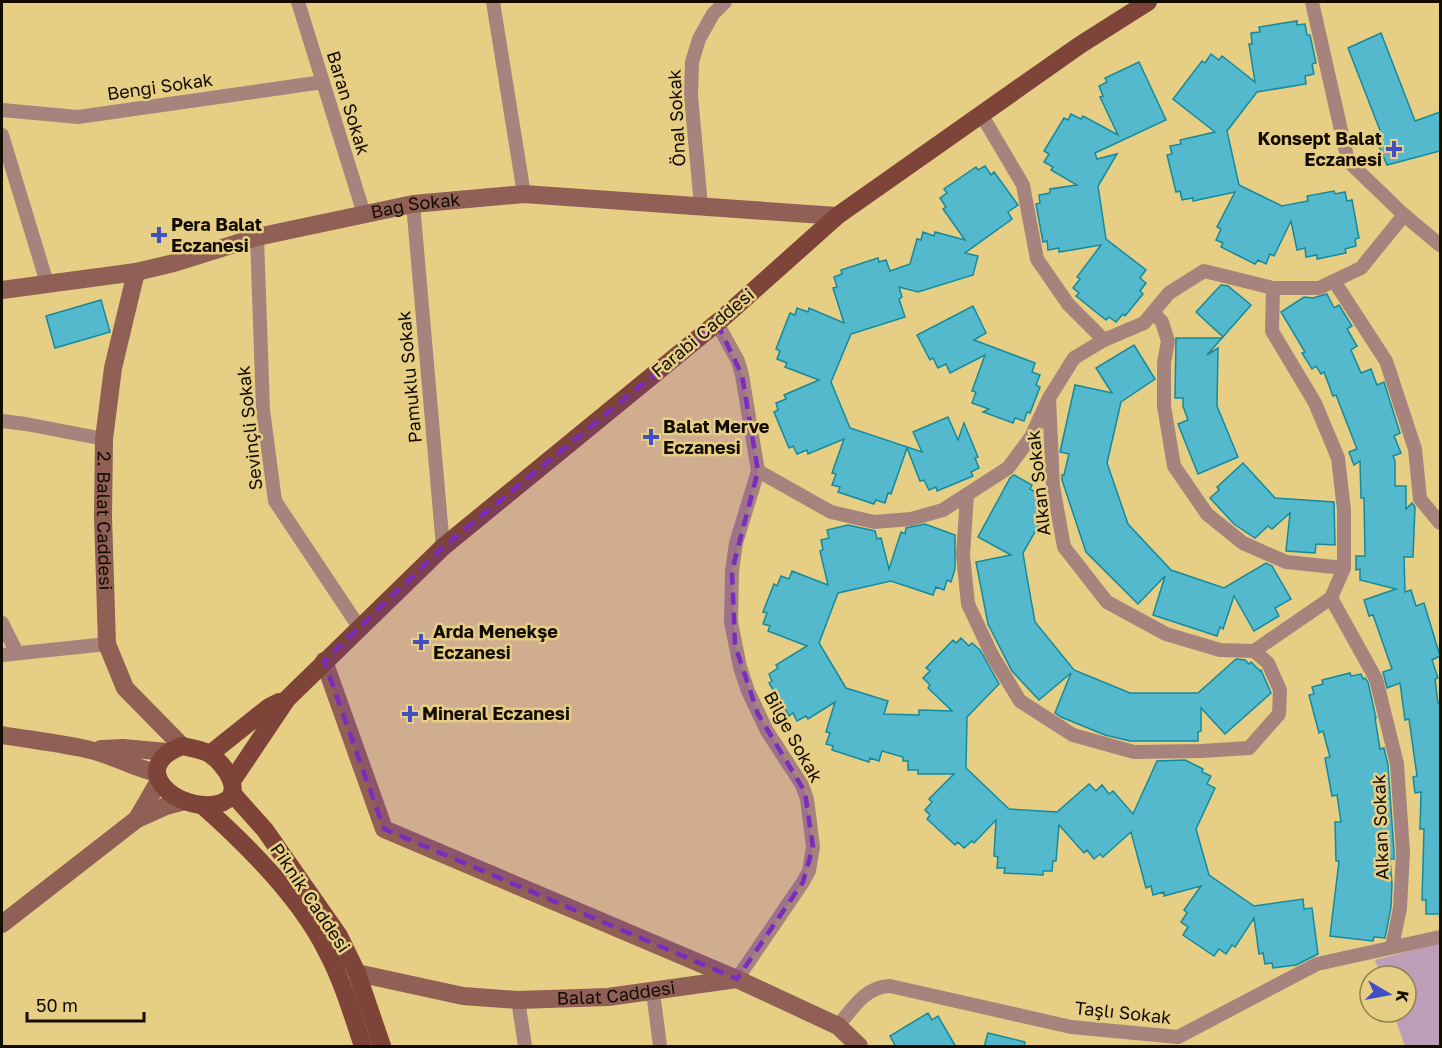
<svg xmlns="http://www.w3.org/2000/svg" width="1442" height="1048" font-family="'Golos Text',sans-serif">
  <rect width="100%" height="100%" fill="#e6ce84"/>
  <path fill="#be9db8" d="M1440,943V1046H1405L1393,1012H1406V976H1381L1375,960Z"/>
  <g fill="#54b9cd" stroke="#158a9c" stroke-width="1.5">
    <path d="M1297,21V25L1305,24L1307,35H1310L1316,63L1312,64L1314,74L1305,76L1306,84L1257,92L1227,131L1239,185L1282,206L1308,201L1307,196L1334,191L1335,194L1345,192L1347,201L1352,200L1359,238L1355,239L1356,246L1345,249L1346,253L1317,259V255L1306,257L1305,248L1297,250L1291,221L1274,256L1270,254L1266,264L1258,260L1255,264L1221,247L1223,243L1216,240L1221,229L1217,227L1235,192L1193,201V198L1182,200L1180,191L1176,192L1167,155L1172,154L1170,146L1181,144L1180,140L1215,132L1173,99L1202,61L1205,63L1211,54L1219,60L1222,56L1255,82L1249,44H1252L1251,33L1260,32L1259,27Z"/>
    <path d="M1381,33L1415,121L1440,112V151L1387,165L1374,135L1381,133L1348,48Z"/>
    <path d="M1139,62L1166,120L1095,153L1097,159L1117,154L1098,186L1106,239L1146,270L1140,278L1146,283L1140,291L1143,294L1125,316L1123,314L1116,322L1109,317L1106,320L1076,296L1079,293L1073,288L1080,279L1077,277L1101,245L1059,252V248L1048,250L1047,241L1043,242L1036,204L1040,203L1039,195L1050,193V189L1077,185L1051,170L1053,167L1044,162L1049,154L1044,151L1064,118L1068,120L1071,114L1081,119L1083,116L1118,135L1100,97L1103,96L1099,86L1107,82L1105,78Z"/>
    <path d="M985,166L991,175L994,172L1018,205L1008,212L1012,219L965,253L978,256L973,275L918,292L899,287L902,297L899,299L905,317L851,334L831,382L850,428L922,452L913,432L948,417L958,440L964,423L978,457L975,458L979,468L971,472L973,476L937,491L936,487L929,490L924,480L920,481L907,448L891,494L888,493L885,503L876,500L874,504L838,492L840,487L832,485L836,474L832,473L844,439L808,454L807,450L797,454L793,446L789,448L774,412L778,410L776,403L786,399L784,395L819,380L785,367L787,363L777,359L780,351L776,349L790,313L795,315L797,308L808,312L809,308L844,323L833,288L837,287L834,277L842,274L841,270L878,258L879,262L886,260L890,271L910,264L917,239L921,240L923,232L934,236L935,232L965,240L943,209L946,207L940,198L947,193L944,189L976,167L978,170Z"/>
    <path d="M1221,285L1228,286L1251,305L1223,337L1196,312Z"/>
    <path d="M1327,294L1334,308L1339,305L1352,326L1347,329L1357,346L1351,350L1361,373L1371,369L1377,385L1384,382L1400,433L1394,436L1401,453L1393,456L1395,461V486H1406V509L1412,503L1415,507L1413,557H1404L1405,592L1411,590L1416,606L1424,603L1440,656L1432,660L1438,678L1435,679L1438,703H1440V914H1426V900H1422L1424,829H1420L1421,792L1415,793L1413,777L1417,776L1409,719L1405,720L1400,683L1387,688L1383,672L1392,669L1373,615L1369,616L1364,600L1396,589L1360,580V569L1356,570V556H1365L1364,498H1361L1360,461L1354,465L1349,452L1357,449L1336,395L1333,396L1324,372L1321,374L1316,366L1312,369L1302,353L1305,352L1281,312L1304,297L1313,298Z"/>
    <path d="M101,300L110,332L55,348L46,316Z"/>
    <path d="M973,306L986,333L974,340L1035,363L1032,372L1040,375L1036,385L1040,387L1030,413L1027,412L1024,421L1015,418L1013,423L983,412L989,409L972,403L976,392L972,391L985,355L950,373L946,364L938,368L933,358L930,360L917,335Z"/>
    <path d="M1176,338H1222L1207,355L1218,348L1217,406L1238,457L1198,474L1178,424L1188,420L1183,406V398H1175Z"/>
    <path d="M1134,345L1155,379L1121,402L1107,463L1128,524L1171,570L1224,588L1266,563L1272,566L1291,599L1275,608L1279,616L1254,631L1234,596L1223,629L1220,627L1217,636L1153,615L1165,576L1138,604L1086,552L1062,480V475H1064L1069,454L1060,452L1075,385L1112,393L1096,368Z"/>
    <path d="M1243,463L1275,498L1334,502L1335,545L1316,544L1315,553L1286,551L1290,513L1272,529L1268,526L1255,538L1234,524L1210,498L1219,490L1217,487Z"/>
    <path d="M1014,475L1032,485L1030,489L1046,498L1048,509L1023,553L1027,577L1035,622L1074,670L1130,693H1198L1236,659L1245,660L1249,664L1251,662L1260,671L1261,670L1271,693L1225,734L1201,708V731L1198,732V741H1130L1105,735L1061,717L1055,713L1071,673L1039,700L1012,671L988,624L976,562L1011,555L978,537L1010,478Z"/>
    <path d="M925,524L955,535V569L951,582L947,580L944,590L936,587L933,595L891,581L838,593L819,643L846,688L888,701L884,714L919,715V710L952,711L928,688L930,685L923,678L930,671L926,668L953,640L956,643L961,638L969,646L972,643L980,650L999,684L967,717L966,768L1009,809L1057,812L1089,784L1096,791L1102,785L1109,794L1113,791L1133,814L1157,761L1185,760L1203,769L1202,772L1211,776L1207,784L1215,788L1196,829L1209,875L1254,906L1303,899L1304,909L1312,908L1318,954L1296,965L1273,968L1272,963L1265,964L1263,953L1259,954L1254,918L1235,947L1232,945L1226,954L1219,949L1214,956L1183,935L1188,927L1181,922L1187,913L1184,910L1201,886L1164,896V892L1153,895L1151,886L1146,888L1131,832L1103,857L1100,854L1094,859L1087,850L1084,853L1059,825L1056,861H1053L1052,871H1043V875L1004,873L1005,868H997L998,857L994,856L996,820L974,843L972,841L964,848L958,842L955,845L927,819L930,815L925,810L932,802L929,799L954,774H918V770H908V761H903V757L882,751L879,761L870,758L869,762L832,750L833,746L826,744L830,733L826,732L835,702L808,719L806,716L797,721L793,713L789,716L769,683L772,681L769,674L778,668L776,665L807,646L768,631L770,626L763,624L767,613L763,612L774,584L777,586L781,576L789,579L792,571L828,585L820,551L823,550L821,540L829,538L827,530L848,525L875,531L877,539L881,538L889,569L901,532L905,534L906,528Z"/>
    <path d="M1350,673L1351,676L1361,674L1363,679L1365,678L1368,682L1376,718H1375L1380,749L1384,748L1388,765L1394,852V859H1390L1392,884L1391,907L1385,938L1374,937L1373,941L1330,936L1339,861H1336L1335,822H1341L1337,795L1332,796L1325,758L1330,757L1323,731L1319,733L1309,695L1314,694L1312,687L1323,684L1322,680Z"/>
    <path d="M928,1013L932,1020L938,1016L956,1047H896L890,1036Z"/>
    <path d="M988,1033L1025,1042L1024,1047H984Z"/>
  </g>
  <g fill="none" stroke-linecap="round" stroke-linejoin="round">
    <g stroke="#a6847d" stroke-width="14">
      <path d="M298,2L364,214"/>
      <path d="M493,2L524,194"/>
      <path d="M1312,2L1348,161L1404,215L1440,245"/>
      <path d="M2,110L78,117L323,82"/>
      <path d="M981,114L1023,185L1037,259L1068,304L1104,340L1074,358L1049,398L1053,486L1064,547L1107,602L1166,634L1220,650L1254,651L1331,598L1376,679L1397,764L1403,852L1400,908L1392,947"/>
      <path d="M2,135L47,283"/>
      <path d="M413,204L443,547"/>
      <path d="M701,206L691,96L692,62L699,39L713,14L725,2"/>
      <path d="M257,237L263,410L275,501L359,627"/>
      <path d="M1334,281L1386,361L1415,449L1420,499L1440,523"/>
      <path d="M1273,288L1272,331L1315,403L1338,458L1344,510V568L1331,598"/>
      <path d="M1153,312L1162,322L1168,341L1164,363V406L1174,466L1207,514L1243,543L1286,562L1344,568"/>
      <path d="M717,323L738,361L742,375L758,471L736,543L732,571L731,622L740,667L748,691L767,731L802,785L807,799L813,847L809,871L803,882L737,979"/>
      <path d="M1104,340L1144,323L1169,293L1204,271L1273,288H1319L1361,268L1404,215"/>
      <path d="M2,421L26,424L104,439"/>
      <path d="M758,471L831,512L874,522L911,519L943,510L1008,468L1031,437L1048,400"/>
      <path d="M967,495L963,555L968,604L992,655L1020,701L1073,735L1134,752L1201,751L1249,748L1279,714L1280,690L1268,663L1254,651"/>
      <path d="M2,623L17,653"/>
      <path d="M2,655L107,644"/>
      <path d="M653,992L660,1046"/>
      <path d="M518,1000L525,1046"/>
      <path d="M838,1026C852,1009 866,986 890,986L1071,1027L1178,1037L1317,964L1440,937"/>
    </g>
    <g stroke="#905f55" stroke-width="18">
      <path id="s1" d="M136,272L113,368L104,439L103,517L107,644L125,688L182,746"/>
      <path id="s2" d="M2,290L136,272L174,263L257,237L413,204L524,194L837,216"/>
      <path d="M324,661L384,829L737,979"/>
      <path d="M2,735C31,740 61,743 90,750C113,755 134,768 157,773"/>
      <path d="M101,749L123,748L167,752"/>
      <path d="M137,819L159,781"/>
      <path d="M2,924L137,819L166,806L185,801"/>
      <path id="s3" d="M357,973L463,996L518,1000L608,997L737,979L838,1026L859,1046"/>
    </g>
    <g stroke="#7f4439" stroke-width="18">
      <path d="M182,746C191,748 200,749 208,753C225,763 249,797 217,804C178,813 125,768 182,746Z"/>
      <path d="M210,754L269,707L279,702"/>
      <path d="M232,781L287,699L443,547L724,317L837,216L1080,45L1148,2"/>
      <path d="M232,793L265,830L339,936L357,973L382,1046"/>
      <path d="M202,805C246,844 301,899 327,952C343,982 352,1014 363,1046"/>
    </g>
  </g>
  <path fill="#7b2cbf" fill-opacity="0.2" stroke="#7b2cbf" stroke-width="4.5" stroke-dasharray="12 8" stroke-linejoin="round" d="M717,323L742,375L758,471L732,571L735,645L758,714L805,792L813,847L803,882L737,979L384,829L324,661L443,547Z"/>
  <g fill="#4050c4" stroke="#e6ce84" stroke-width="2">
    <path d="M1391 140h6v6h6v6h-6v6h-6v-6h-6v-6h6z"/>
    <path d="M156 226h6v6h6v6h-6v6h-6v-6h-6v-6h6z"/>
    <path d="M648 428h6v6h6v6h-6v6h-6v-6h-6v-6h6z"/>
    <path d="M418 633h6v6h6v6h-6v6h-6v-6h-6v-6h6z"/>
    <path d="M407 705h6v6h6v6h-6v6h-6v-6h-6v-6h6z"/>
  </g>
  <g text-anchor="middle" stroke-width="5" stroke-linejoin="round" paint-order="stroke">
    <g font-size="18" fill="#130d00" stroke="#e6ce84">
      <text transform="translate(160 87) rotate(-8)" y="6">Bengi Sokak</text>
      <text transform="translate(348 103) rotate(73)" y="6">Baran Sokak</text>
      <text transform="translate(677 118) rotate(-93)" y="6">Önal Sokak</text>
      <text dy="6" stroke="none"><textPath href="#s2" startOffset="423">Bağ Sokak</textPath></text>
      <text transform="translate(703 333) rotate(-40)" y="6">Farabi Caddesi</text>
      <text transform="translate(410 377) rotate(-95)" y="6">Pamuklu Sokak</text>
      <text transform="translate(250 428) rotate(-96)" y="6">Sevinçli Sokak</text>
      <text transform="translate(1039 483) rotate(-96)" y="6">Alkan Sokak</text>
      <text dy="6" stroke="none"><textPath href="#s1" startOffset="252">2. Balat Caddesi</textPath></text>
      <text transform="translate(793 737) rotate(61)" y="6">Bilge Sokak</text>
      <text transform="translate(1381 827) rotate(-92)" y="6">Alkan Sokak</text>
      <text transform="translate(310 898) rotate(56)" y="6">Piknik Caddesi</text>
      <text dy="6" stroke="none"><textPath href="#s3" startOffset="262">Balat Caddesi</textPath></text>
      <text transform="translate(1123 1013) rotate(6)" y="6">Taşlı Sokak</text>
    </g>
    <g font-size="18" font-weight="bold" fill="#130d00" stroke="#e6ce84" text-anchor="start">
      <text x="1382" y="145" text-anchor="end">Konsept Balat<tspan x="1382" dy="21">Eczanesi</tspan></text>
      <text x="171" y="231">Pera Balat<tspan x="171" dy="21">Eczanesi</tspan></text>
      <text x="663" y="433">Balat Merve<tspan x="663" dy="21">Eczanesi</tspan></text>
      <text x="433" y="638">Arda Menekşe<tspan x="433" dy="21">Eczanesi</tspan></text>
      <text x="422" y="720">Mineral Eczanesi</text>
    </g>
  </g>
  <rect width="1442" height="1048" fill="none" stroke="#130d00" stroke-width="6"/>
  <g transform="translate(1388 994) rotate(100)"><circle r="28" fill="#e6ce84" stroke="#92814f" stroke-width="1.5"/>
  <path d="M0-4.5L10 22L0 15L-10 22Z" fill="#4050c4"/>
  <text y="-9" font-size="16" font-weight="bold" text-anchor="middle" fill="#130d00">K</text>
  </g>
  <path d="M27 1012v9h117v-9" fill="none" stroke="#130d00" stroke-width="3"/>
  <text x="36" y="1012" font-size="18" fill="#130d00" stroke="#e6ce84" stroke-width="4.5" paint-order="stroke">50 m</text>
</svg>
